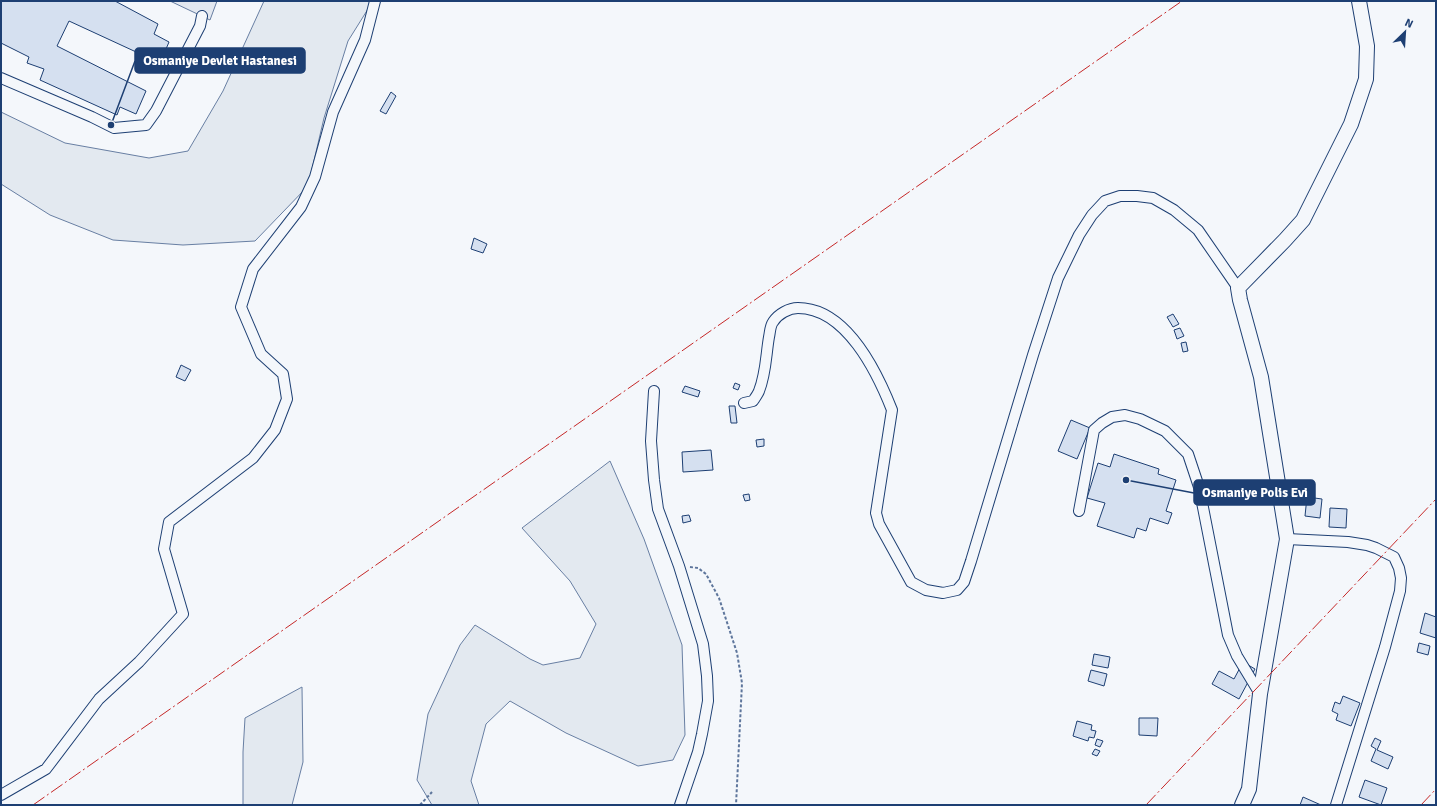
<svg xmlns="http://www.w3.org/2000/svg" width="1437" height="806" font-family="Signika,sans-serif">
  <rect width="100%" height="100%" fill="#f4f7fb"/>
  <g fill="#e3e9f0" stroke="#687fa3">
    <path d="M264,1H373L348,41L324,118L308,186L255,241L183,245L113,240L50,215L1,184V112L65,143L149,158L188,151L223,91Z"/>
    <path d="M610,461L644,539L682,645L685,735L673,760L638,766L566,733L510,701L486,724L471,781L479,805H432L417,780L428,714L460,645L475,625L530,659L543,665L580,658L596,624L570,581L522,528Z"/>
    <path d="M302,687L303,762L292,805H243V752L245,718Z"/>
  </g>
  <path fill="#e3e8f0" stroke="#687fa3" d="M170,1H217L210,20Z"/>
  <g fill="#d5e0f0" stroke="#1d3f73">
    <path d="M1,1H115L158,24L154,34L169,42L160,63L69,21L57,46L146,91L136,114L120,107L117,115L40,80L44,69L27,63L29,57L1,43Z"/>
    <path d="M391,92L396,96L386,114L380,111Z"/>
    <path d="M474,238L487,244L483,253L471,249Z"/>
    <path d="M1173,314L1179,324L1173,327L1167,317Z"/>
    <path d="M1180,328L1184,336L1177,339L1174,330Z"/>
    <path d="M1186,342L1188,351L1183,352L1181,343Z"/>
    <path d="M181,365L191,370L185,381L176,377Z"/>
    <path d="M735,383L740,385L738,390L733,388Z"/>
    <path d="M685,386L700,391L698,397L682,392Z"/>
    <path d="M729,406H735L737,423H731Z"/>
    <path d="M1071,420L1090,428L1077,459L1058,451Z"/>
    <path d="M764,439V446L757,447L756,440Z"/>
    <path d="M711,450L713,470L683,472L682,452Z"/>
    <path d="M1114,454L1159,469L1158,474L1176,480L1166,511L1172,513L1168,524L1150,518L1146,531L1137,528L1134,538L1097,526L1105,503L1087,498L1098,463L1110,467Z"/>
    <path d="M749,494L750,500L745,501L743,495Z"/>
    <path d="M1307,497L1322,499L1320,518L1305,516Z"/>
    <path d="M1330,508L1347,509L1346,528L1329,527Z"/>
    <path d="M689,515L691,521L683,523L682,516Z"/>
    <path d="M1425,613L1436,617V638L1420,633Z"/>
    <path d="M1419,643L1430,646L1428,655L1417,652Z"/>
    <path d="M1094,654L1110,657L1108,668L1092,665Z"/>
    <path d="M1243,662L1255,669L1239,699L1212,684L1219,671L1234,679Z"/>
    <path d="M1091,670L1107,674L1104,686L1088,681Z"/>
    <path d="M1343,696L1360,703L1351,726L1336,720L1338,714L1332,711L1335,702L1340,704Z"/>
    <path d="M1139,718H1158L1157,736L1139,735Z"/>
    <path d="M1077,721L1092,725L1091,730L1096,731L1094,738L1089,737L1088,741L1073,736Z"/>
    <path d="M1375,738L1381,741L1377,750L1393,757L1388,769L1371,761L1376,749L1371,746Z"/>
    <path d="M1097,739L1103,741L1100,747L1095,745Z"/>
    <path d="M1095,749L1100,751L1097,756L1092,754Z"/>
    <path d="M1365,780L1387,788L1381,805L1359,797Z"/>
    <path d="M1303,797L1321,805H1300Z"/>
  </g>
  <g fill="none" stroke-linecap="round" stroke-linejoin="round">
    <defs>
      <g id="street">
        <path d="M1,78L92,117L114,128L146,125L156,111L200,26L202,16"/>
        <path d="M654,391L651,441L654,480L658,509L679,566L703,644L707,676L708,701L702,734L698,752L680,805"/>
        <path d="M744,403L753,401C755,398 758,394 759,391C766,374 766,354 769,337C770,333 770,326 773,322C778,314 789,308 798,308C846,308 877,372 892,410L876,513L879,524L911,582L926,590L943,593L957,590L964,582L971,561L1033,355L1058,278L1079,235L1092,215L1105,201L1120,196H1137L1153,198L1174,210L1198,230L1238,288"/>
        <path d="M1079,511L1094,430L1102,423L1112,417L1125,415L1140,419L1165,431L1188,454L1199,487L1228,635L1237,656L1260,694"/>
        <path d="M1287,539L1348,542L1367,545L1376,548L1394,557L1399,568L1401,578L1400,591L1385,647L1336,805"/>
        <path d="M1,795L46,769L99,699L139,662L183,614L164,549L169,522L253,458L275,430L287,399L283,374L261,354L241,307L253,269L301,207L315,177L333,112L365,40L375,1"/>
      </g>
      <path id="secondary" d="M1242,805L1249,789L1260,694L1287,539L1261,377L1240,300L1238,288L1285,240L1303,220L1351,124L1366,79L1367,46L1359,1"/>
    </defs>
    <use href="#street" stroke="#1d3f73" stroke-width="12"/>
    <use href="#secondary" stroke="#1d3f73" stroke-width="16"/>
    <g stroke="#5e769c" stroke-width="2" stroke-dasharray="3 2" stroke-linecap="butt">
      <path d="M690,567L698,568L706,574L719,598L737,653L742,683L736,805"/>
      <path d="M420,805L432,792"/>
    </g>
    <use href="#street" stroke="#f4f7fb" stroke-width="10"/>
    <use href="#secondary" stroke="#f4f7fb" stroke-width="14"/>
    <g stroke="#c62828" stroke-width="1" stroke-dasharray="14 3 2 3" stroke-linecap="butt">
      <path d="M33,805L1182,1"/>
      <path d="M1146,805L1436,499"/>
      <path d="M1421,805L1436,789"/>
    </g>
  </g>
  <path fill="none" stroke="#1d3f73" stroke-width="1.5" d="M111 125L135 61M1126 480L1194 493"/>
  <g fill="#1d3f73" stroke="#f4f7fb" stroke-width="1.5">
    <circle cx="111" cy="125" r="4"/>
    <circle cx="1126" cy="480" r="4"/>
  </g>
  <g fill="#1d3f73" stroke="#1d3f73" stroke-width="1.5">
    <rect x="135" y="48" width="170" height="25" rx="4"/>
    <rect x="1194" y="480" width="121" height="25" rx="4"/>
  </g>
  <g font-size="13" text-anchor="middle" font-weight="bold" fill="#fff">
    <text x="220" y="65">Osmaniye Devlet Hastanesi</text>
    <text x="1255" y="497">Osmaniye Polis Evi</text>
  </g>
  <rect width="1437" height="806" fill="none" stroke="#1d3f73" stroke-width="4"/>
  <g transform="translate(1405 32) rotate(25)" stroke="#f4f7fb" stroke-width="3" paint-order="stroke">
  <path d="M0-3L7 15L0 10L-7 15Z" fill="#1d3f73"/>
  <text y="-6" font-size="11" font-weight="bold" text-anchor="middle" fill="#1d3f73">N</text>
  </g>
</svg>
